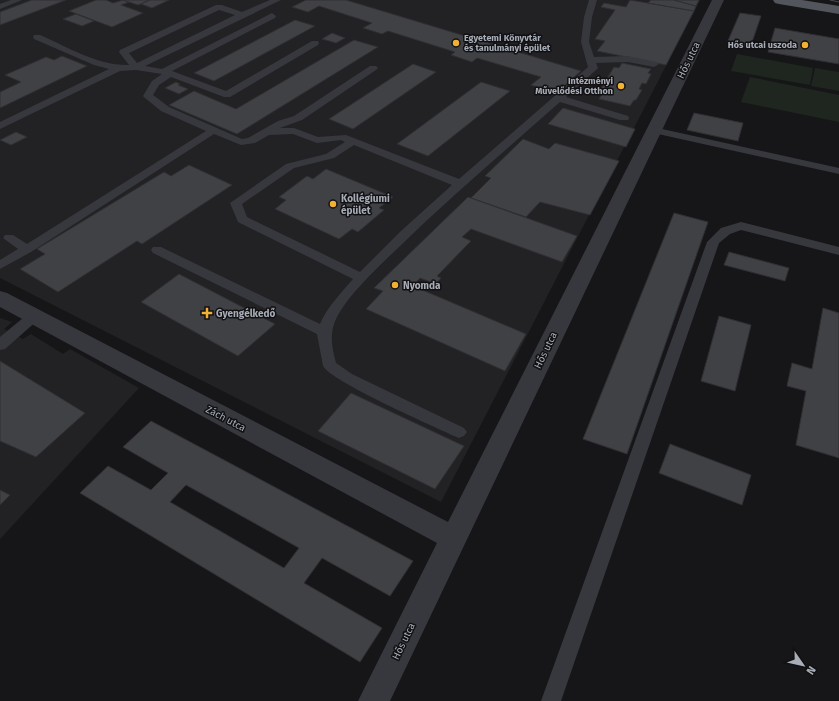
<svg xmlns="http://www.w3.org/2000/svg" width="839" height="701" font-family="'Fira Sans',sans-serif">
  <rect width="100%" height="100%" fill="#161618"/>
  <g fill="#222225">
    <path d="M0,0H700L441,502L0,278Z"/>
    <path d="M0,318L12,322L4,329L23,339L31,334L63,354L70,349L139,388L0,539Z"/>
  </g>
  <g fill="#1e261f">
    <path d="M737,54L813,68L810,85L731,71Z"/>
    <path d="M815,68L839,72V91L811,86Z"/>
    <path d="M750,77L839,95V122L741,102Z"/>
  </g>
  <g fill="#404145" stroke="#303034" fill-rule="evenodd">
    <path d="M32,0H66L0,25V12Z"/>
    <path d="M96,0H106L113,3L123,0L129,2L121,5L143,13L112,27L69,11Z"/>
    <path d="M123,0H150L138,5Z"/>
    <path d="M150,0H169L152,8L141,4Z"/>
    <path d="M306,0H346L581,71L556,93L531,85L541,77L477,58L472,62L451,55L455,52L388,31L382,34L363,28L372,23L319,6L308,12L292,7Z"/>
    <path d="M630,0L694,11L666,65L597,51L605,41L595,39L615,10L601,7L604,3L626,7Z"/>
    <path d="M651,0H674L696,6L694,11L648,3Z"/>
    <path d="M674,0H699L696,6Z"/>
    <path d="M740,13L761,16L750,48L727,43Z"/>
    <path d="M76,14L94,21L82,26L63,19Z"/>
    <path d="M295,20L315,26L214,81L194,73Z"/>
    <path d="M775,28L839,39V64L768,52Z"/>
    <path d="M332,33L345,38L336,43L322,39Z"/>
    <path d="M354,40L378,47L237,134L169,105L194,91L236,109Z"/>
    <path d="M62,56L87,66L0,108V92L21,82L5,75L46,57L54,60Z"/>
    <path d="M622,63L651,69L648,73L651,74L646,84L642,83L639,89L642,90L636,100H634L630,106L599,99L603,92H599L614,67L619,68Z"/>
    <path d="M413,64L436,72L353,129L329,119Z"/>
    <path d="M176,82L180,84L178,85L188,89L179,94L165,88Z"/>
    <path d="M481,82L510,91L428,156L397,144Z"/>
    <path d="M563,108L635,129L626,147L548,124Z"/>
    <path d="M694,113L743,123L738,141L687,130Z"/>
    <path d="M16,132L27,137L11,145L0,140Z"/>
    <path d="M523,139L549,149L555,143L619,161L590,215L540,202L526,217L471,198L491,178L485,176Z"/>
    <path d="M189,165L232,185L142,244L137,241L58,292L20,269L45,254L37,249L164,172L171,176Z"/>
    <path d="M326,169L393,197L379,208L384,210L358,232L352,229L339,239L275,209L286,200L279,197L307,176L313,179Z"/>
    <path d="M468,197L577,236L562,262L471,229L462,237L471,241L437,276L441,278L436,284L420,278L413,286L526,334L505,371L366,309L383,291L374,288Z"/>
    <path d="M674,213L708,222L627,454L583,439Z"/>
    <path d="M729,252L789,268L785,281L724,265Z"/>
    <path d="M179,274L275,324L238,356L141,302Z"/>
    <path d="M823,308L839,313V458L796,445L806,391L787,386L792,363L812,369Z"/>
    <path d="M719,316L751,325L735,391L701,381Z"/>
    <path d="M0,361L85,413L36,457L0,441Z"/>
    <path d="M351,393L464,446L435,489L318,431Z"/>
    <path d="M151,421L413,561L390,596L322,558L304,583L382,628L360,662L80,493L108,466L151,490L168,473L123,447ZM186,485L299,548L284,568L170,502Z"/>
    <path d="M670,444L751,475L742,505L659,473Z"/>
    <path d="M0,490L10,495L0,505Z"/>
  </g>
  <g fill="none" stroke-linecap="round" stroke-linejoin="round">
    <g fill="#37383d" fill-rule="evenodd">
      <path d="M11,0H22L0,9V4Z"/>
      <path d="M270,0H281L145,66L162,69L272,13L276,16L275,18L172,71L226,91L312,41H318L319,43L318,45L230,97H224L171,77L159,85L153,95L169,107L242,139L248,138L278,121L294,116L370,66H376L378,68L376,70L302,120L280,128H294L318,137L346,135L459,179L588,67L581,42L584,17L589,0H597L592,17L589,42L594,57L628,56L657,62L659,64L654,67L628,62L596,63L598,68L596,70L566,97L628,116L629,118L628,120H620L560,102C506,150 450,197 398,248C378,267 348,295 336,319C329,334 332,348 336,363L352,374L464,428L467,432L464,436L459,438L454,436C431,425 332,382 323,366L317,334L153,253L151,250L153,247H161L320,324C327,307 341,293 353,279L238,222L230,203L286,164L326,154L345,142L341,140L317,143L293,134L269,135L255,143L241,145L214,134L31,252L0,269V260L18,249L3,238L5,235H13L27,244L206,131L161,111L145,98L143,96L152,81L162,74L136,70L120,71L0,129V122L109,69L94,65L34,39L33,37L34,35H40C68,47 98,66 129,65L119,52L120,50L216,5H222L242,12ZM219,10L235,15L137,63L129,53ZM354,145L452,185L401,231L360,272L247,217L242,204L294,168L334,158Z"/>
      <path d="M653,127L839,168V174L649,132L648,130Z"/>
      <path d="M741,222L839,247V255L741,230L730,234L719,243L561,701H541L707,242L721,228Z"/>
      <path d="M34,311L39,313L41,316L39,319L5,349L0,350V337L29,313Z"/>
    </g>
    <path fill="#37383d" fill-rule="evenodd" d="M712,0H724L390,701H358L437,543L0,307V291L7,293L448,522Z"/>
    <path fill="#53555c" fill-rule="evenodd" d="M773,0H802L839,6V14L779,4L775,3Z"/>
    <path stroke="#4a4c52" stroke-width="1" d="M830,0L839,2"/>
  </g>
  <g fill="#f2b134" stroke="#111113" stroke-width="1.5">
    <circle cx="456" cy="43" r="4"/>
    <circle cx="805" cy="45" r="4"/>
    <circle cx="621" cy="86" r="4"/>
    <circle cx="333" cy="204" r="4"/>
    <circle cx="395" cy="285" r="4"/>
    <path d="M205 307h4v4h4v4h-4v4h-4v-4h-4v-4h4z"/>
  </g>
  <g text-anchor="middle" stroke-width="3" stroke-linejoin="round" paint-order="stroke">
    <g font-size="9" font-weight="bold" fill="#a8adb8" stroke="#111113" text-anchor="end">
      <text x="464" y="41" text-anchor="start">Egyetemi Könyvtár<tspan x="464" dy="10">és tanulmányi épület</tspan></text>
      <text x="797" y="48">Hős utcai uszoda</text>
      <text x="613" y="84">Intézményi<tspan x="613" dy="10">Művelődési Otthon</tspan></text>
    </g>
    <g font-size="10" fill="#a8adb8" stroke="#111113">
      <text transform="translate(688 60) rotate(-64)" y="4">Hős utca</text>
      <text transform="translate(545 350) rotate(-64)" y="4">Hős utca</text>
      <text transform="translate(226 418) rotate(28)" y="4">Zách utca</text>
      <text transform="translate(403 641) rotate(-64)" y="4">Hős utca</text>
    </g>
    <g font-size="10" font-weight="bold" fill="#a8adb8" stroke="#111113" text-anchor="start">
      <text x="341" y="202">Kollégiumi<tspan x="341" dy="12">épület</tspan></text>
      <text x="403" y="289">Nyomda</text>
      <text x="216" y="317">Gyengélkedő</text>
    </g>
  </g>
  <g transform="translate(803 665) rotate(124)" stroke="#111113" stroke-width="3" paint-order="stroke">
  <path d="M0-3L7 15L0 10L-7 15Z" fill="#a8adb8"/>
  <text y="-6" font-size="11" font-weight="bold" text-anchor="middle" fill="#a8adb8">N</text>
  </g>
</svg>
